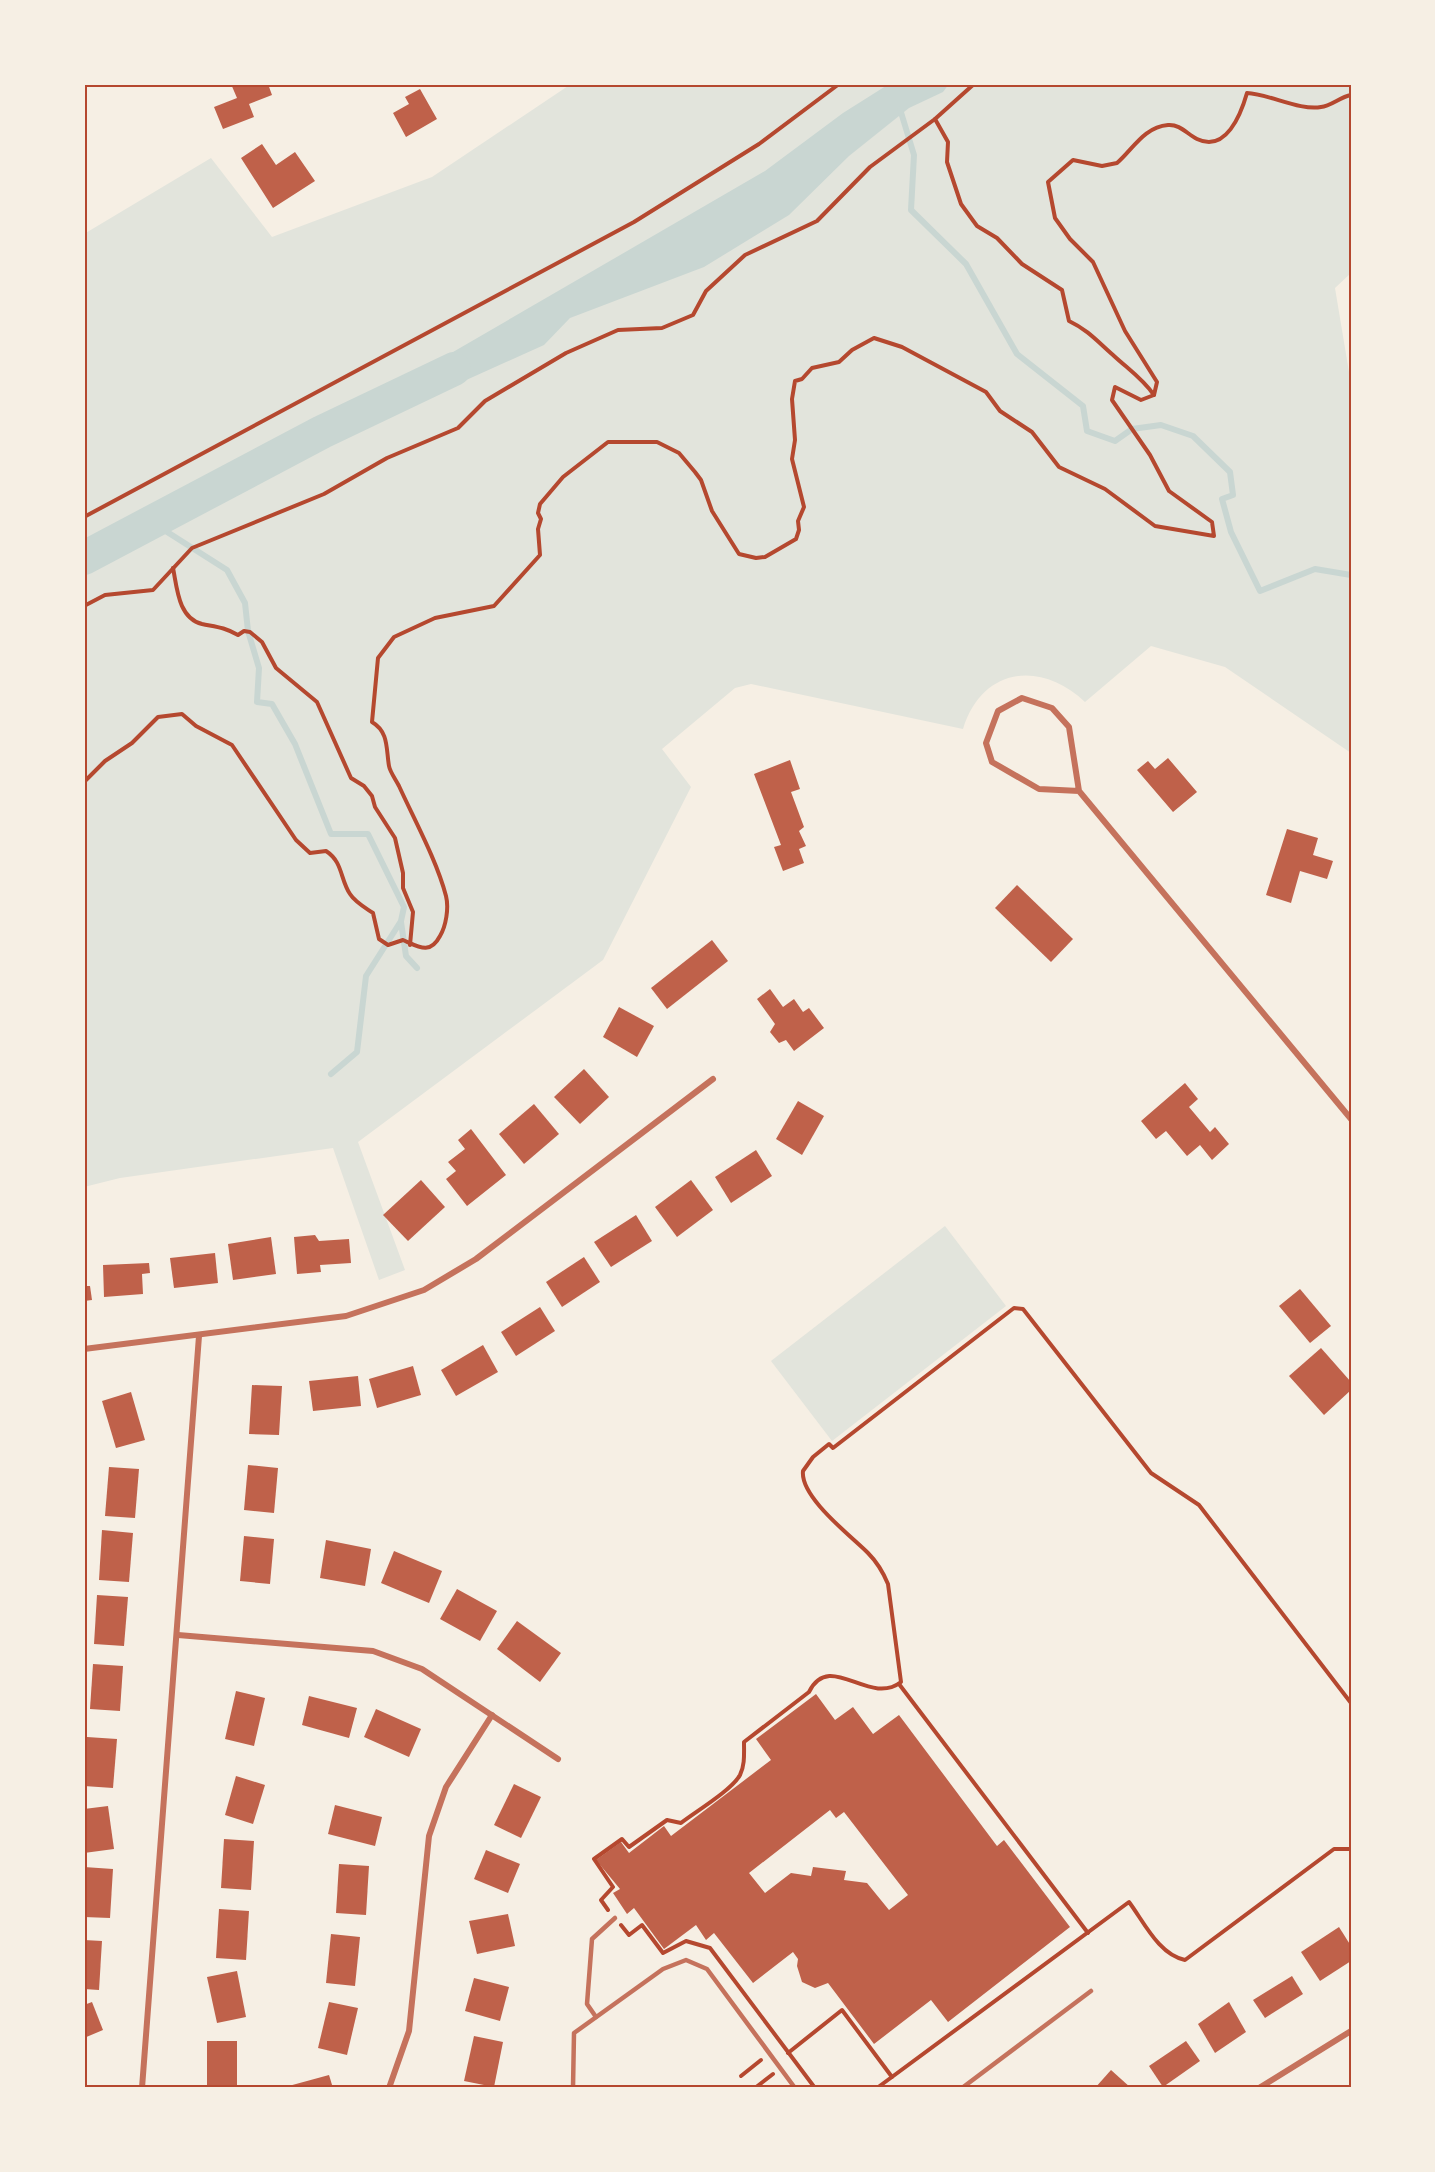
<svg xmlns="http://www.w3.org/2000/svg" width="1435" height="2172" font-family="Poppins,sans-serif">
  <rect width="100%" height="100%" fill="#f6efe4"/>
  <g fill="#e2e4dc">
    <path d="M571,84H1351V273L1335,288L1351,384V753L1225,667L1151,646L1085,702C1041,660 982,667 963,729L751,684L735,688L662,749L691,787L603,960L358,1142L405,1270L379,1280L333,1148L120,1178L84,1187V234L211,158L272,237L432,177Z"/>
    <path d="M945,1226L1006,1306L832,1441L771,1361Z"/>
  </g>
  <path fill="#c9d6d2" d="M889,84H949L943,92L909,108L849,156L789,215L704,267L570,318L544,345L391,414L434,363L765,171L843,113Z"/>
  <g fill="none" stroke-linecap="round" stroke-linejoin="round">
    <g stroke="#c9d6d2" stroke-width="6">
      <path d="M900,109L914,155L911,210L966,264L1017,354L1083,406L1087,431L1115,441L1132,429L1161,425L1193,436L1230,472L1233,495L1222,499L1231,532L1260,591L1315,569L1351,575"/>
      <path d="M153,523L227,570L245,603L248,631L259,668L257,702L272,704L295,744L331,834H368L404,907L401,921L366,976L357,1052L331,1074"/>
      <path d="M401,922L406,956L417,968"/>
    </g>
    <path stroke="#c9d6d2" stroke-width="34" d="M84,558L322,432L454,369"/>
  </g>
  <g fill="#bf614a" fill-rule="evenodd">
    <path d="M231,84H268L272,95L249,104L254,117L223,129L214,107L237,98Z"/>
    <path d="M420,89L437,119L406,137L393,113L409,104L405,97Z"/>
    <path d="M262,144L276,165L295,152L315,181L273,208L241,158Z"/>
    <path d="M1168,758L1197,792L1173,812L1137,770L1148,761L1155,769Z"/>
    <path d="M790,760L800,789L791,792L804,827L799,831L806,846L799,849L804,863L783,871L774,847L781,845L754,774Z"/>
    <path d="M1287,829L1318,838L1313,855L1333,861L1327,879L1300,871L1291,903L1266,895Z"/>
    <path d="M1017,885L1073,939L1051,962L995,908Z"/>
    <path d="M712,940L728,961L667,1009L651,988Z"/>
    <path d="M770,989L783,1007L794,999L803,1012L809,1008L824,1028L794,1051L786,1040L779,1043L770,1032L775,1024L757,999Z"/>
    <path d="M619,1007L654,1026L637,1057L603,1037Z"/>
    <path d="M584,1069L609,1097L580,1124L554,1097Z"/>
    <path d="M1185,1083L1198,1099L1189,1107L1210,1132L1215,1127L1229,1144L1212,1160L1200,1145L1187,1156L1166,1131L1156,1139L1141,1121Z"/>
    <path d="M798,1101L824,1116L802,1155L776,1139Z"/>
    <path d="M534,1104L559,1134L524,1164L499,1134Z"/>
    <path d="M471,1129L506,1175L467,1206L446,1179L456,1171L448,1162L465,1149L458,1140Z"/>
    <path d="M756,1150L772,1176L731,1203L715,1177Z"/>
    <path d="M421,1180L445,1207L408,1241L383,1215Z"/>
    <path d="M691,1180L713,1210L677,1237L655,1207Z"/>
    <path d="M636,1215L652,1241L611,1267L594,1242Z"/>
    <path d="M315,1235L319,1241L349,1239L351,1263L320,1265L321,1272L297,1274L294,1237Z"/>
    <path d="M271,1237L276,1274L233,1280L228,1244Z"/>
    <path d="M215,1253L218,1283L174,1288L170,1258Z"/>
    <path d="M584,1257L600,1282L562,1307L546,1282Z"/>
    <path d="M149,1263L150,1273L142,1274L143,1294L104,1297L103,1265Z"/>
    <path d="M84,1286H90L92,1300L84,1301Z"/>
    <path d="M1300,1289L1331,1326L1310,1343L1279,1306Z"/>
    <path d="M540,1307L555,1331L516,1356L501,1332Z"/>
    <path d="M483,1345L498,1372L456,1396L441,1370Z"/>
    <path d="M1321,1348L1351,1382V1390L1324,1415L1289,1376Z"/>
    <path d="M413,1366L421,1395L377,1408L369,1379Z"/>
    <path d="M358,1376L361,1406L313,1411L309,1381Z"/>
    <path d="M252,1385L282,1386L279,1435L249,1434Z"/>
    <path d="M131,1392L145,1440L116,1448L102,1401Z"/>
    <path d="M248,1465L278,1468L274,1513L244,1510Z"/>
    <path d="M109,1467L139,1469L135,1518L105,1516Z"/>
    <path d="M102,1530L133,1533L129,1582L99,1580Z"/>
    <path d="M244,1536L274,1539L270,1584L240,1581Z"/>
    <path d="M326,1540L371,1549L365,1586L320,1578Z"/>
    <path d="M394,1551L442,1571L429,1603L381,1583Z"/>
    <path d="M457,1589L497,1611L480,1641L440,1619Z"/>
    <path d="M97,1595L128,1597L124,1646L94,1644Z"/>
    <path d="M517,1621L561,1653L540,1682L497,1649Z"/>
    <path d="M93,1664L123,1666L120,1711L90,1709Z"/>
    <path d="M236,1691L265,1698L254,1746L225,1739Z"/>
    <path d="M816,1694L835,1720L853,1707L873,1734L899,1715L997,1846L1004,1840L1070,1927L948,2022L931,2000L874,2044L828,1983L815,1988L802,1982L797,1966L798,1959L793,1952L753,1983L714,1933L706,1940L696,1925L664,1949L634,1908L627,1914L613,1893L620,1889L596,1860L621,1842L629,1853L664,1826L671,1836L771,1760L756,1739ZM830,1810L836,1818L844,1812L908,1895L889,1910L867,1883L844,1880L846,1871L813,1867L811,1876L791,1873L765,1893L749,1873Z"/>
    <path d="M309,1696L357,1708L349,1738L302,1725Z"/>
    <path d="M376,1709L421,1729L409,1757L364,1737Z"/>
    <path d="M87,1737L117,1739L113,1788L84,1786Z"/>
    <path d="M236,1776L265,1785L253,1824L225,1815Z"/>
    <path d="M514,1784L541,1797L521,1838L494,1825Z"/>
    <path d="M335,1805L382,1817L375,1846L328,1834Z"/>
    <path d="M108,1806L114,1849L84,1853V1809Z"/>
    <path d="M224,1839L254,1841L251,1890L221,1888Z"/>
    <path d="M486,1850L520,1864L508,1893L474,1879Z"/>
    <path d="M339,1864L369,1866L366,1915L336,1913Z"/>
    <path d="M84,1867L113,1869L110,1918L84,1917Z"/>
    <path d="M219,1909L249,1911L246,1960L216,1958Z"/>
    <path d="M508,1914L515,1946L477,1954L469,1921Z"/>
    <path d="M1339,1927L1351,1946V1961L1320,1981L1301,1952Z"/>
    <path d="M331,1934L360,1937L355,1986L326,1983Z"/>
    <path d="M84,1940L102,1941L99,1990L84,1989Z"/>
    <path d="M237,1971L246,2017L217,2023L207,1977Z"/>
    <path d="M1292,1976L1303,1994L1265,2018L1253,2000Z"/>
    <path d="M474,1978L509,1987L500,2021L465,2011Z"/>
    <path d="M92,2002L103,2030L84,2038V2005Z"/>
    <path d="M329,2002L358,2008L347,2055L318,2048Z"/>
    <path d="M1229,2002L1246,2032L1215,2053L1198,2024Z"/>
    <path d="M474,2036L503,2042L494,2087L464,2081Z"/>
    <rect x="207" y="2041" width="30" height="47"/>
    <path d="M1186,2041L1200,2061L1163,2087L1149,2066Z"/>
    <path d="M1111,2070L1131,2088H1095Z"/>
    <path d="M329,2075L333,2088H285V2087Z"/>
  </g>
  <g fill="none" stroke-linecap="round" stroke-linejoin="round">
    <g stroke="#b5482f" stroke-width="4">
      <path d="M935,119L948,142L947,162L961,204L977,226L997,238L1022,264L1062,290L1069,321C1088,330 1098,342 1113,355C1128,369 1142,378 1154,395"/>
      <path d="M84,517L634,222L759,144L839,84"/>
      <path d="M173,568C177,587 178,618 202,624C217,627 224,627 238,635L244,631L250,632L262,642L276,668L317,702L351,778L364,786L372,796L375,807L395,838L403,873V888L413,912L410,945"/>
      <path d="M84,606L105,595L153,590L192,548L324,494L387,458L458,428L485,401L566,353L618,330L662,328L693,315L706,291L745,255L817,221L870,167L935,119L974,84"/>
      <path d="M84,782L105,761L132,743L158,717L182,714L196,726L232,745L296,840L310,853L326,851C343,862 340,879 350,894C355,902 364,907 373,913L379,939L388,945L403,940C419,947 430,955 440,936C446,926 449,908 446,896C437,861 414,819 399,786C396,780 390,772 389,766C386,749 389,732 372,722L378,658L394,637L435,618L494,606L540,555L538,529L541,519L538,513L540,504L563,477L608,442H657L679,453L695,472L701,480L712,511L739,554L756,558L765,557L796,539L799,530L798,521L804,507L792,459L795,440L792,399L795,381L802,379L812,368L839,362L852,350L874,338L902,347L986,392L1000,411L1032,432L1059,467L1105,489L1155,526L1214,536L1212,522L1169,491L1150,455L1112,400L1115,387L1141,400L1154,395L1157,382L1125,331L1093,262L1070,239L1055,218L1048,182L1073,160L1102,166L1117,163C1133,149 1144,127 1168,125C1180,124 1187,134 1197,139C1226,153 1241,114 1247,93C1269,94 1300,111 1321,107C1331,106 1340,97 1351,95"/>
      <path d="M899,1684L1088,1933"/>
      <path d="M608,1910L601,1900L613,1887L594,1859L622,1839L629,1847L667,1820L681,1823C695,1812 732,1790 740,1775C745,1765 744,1754 744,1742L809,1692C830,1650 869,1707 901,1682L888,1584C883,1572 877,1562 868,1553C851,1536 800,1497 803,1471L813,1457L829,1444L833,1448L1014,1308L1023,1309L1151,1473L1199,1505L1351,1703"/>
      <path d="M621,1925L629,1935L642,1925L663,1953L686,1941L710,1948L815,2088"/>
      <path d="M788,2053L842,2010L892,2077"/>
      <path d="M741,2076L761,2060"/>
      <path d="M755,2088L773,2074"/>
      <path d="M877,2088L1129,1902C1144,1922 1159,1955 1185,1960L1334,1849H1351"/>
    </g>
    <g stroke="#c5725c" stroke-width="4.5">
      <path d="M596,2017L587,2004L592,1939L615,1918"/>
      <path d="M573,2088L574,2033L663,1969L686,1960L707,1969L795,2088"/>
      <path d="M962,2088L1091,1991"/>
    </g>
    <g stroke="#c5725c" stroke-width="6">
      <path d="M1079,791L1039,789L992,762L986,743L998,711L1022,698L1052,708L1069,727L1079,791L1351,1119"/>
      <path d="M84,1349L346,1316L424,1290L476,1259L713,1079"/>
      <path d="M178,1635L373,1651L422,1669L558,1759"/>
      <path d="M142,2088L199,1336"/>
      <path d="M389,2088L409,2031L429,1836L446,1787L492,1715"/>
      <path d="M1259,2088L1351,2031"/>
    </g>
  </g>
  <rect width="1435" height="2172" fill="none" stroke="#f6efe4" stroke-width="171"/>
  <rect x="86" y="86" width="1264" height="2000" fill="none" stroke="#b5482f" stroke-width="2"/>
</svg>
